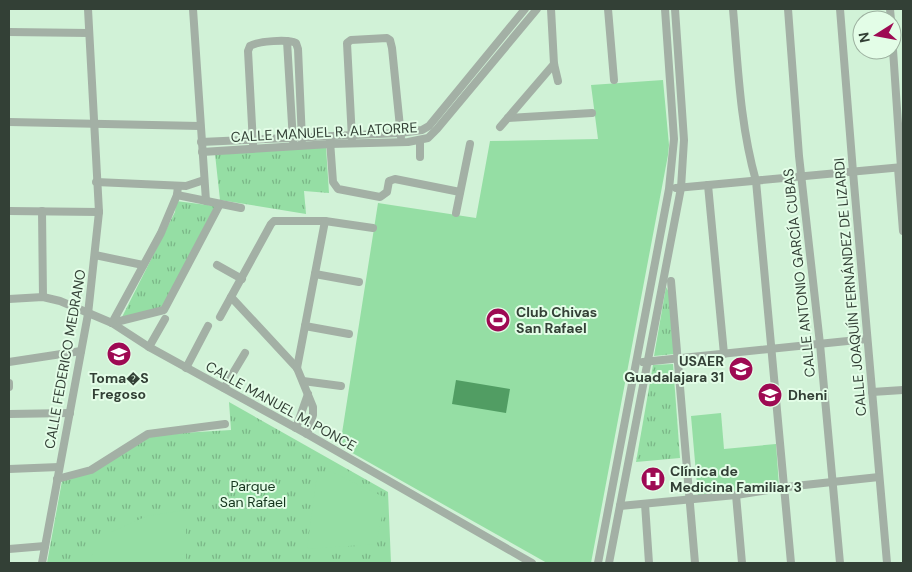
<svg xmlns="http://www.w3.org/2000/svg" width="912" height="572" font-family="'DM Sans',sans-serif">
  <defs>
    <pattern id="park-tufts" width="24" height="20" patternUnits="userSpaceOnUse" patternTransform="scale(1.25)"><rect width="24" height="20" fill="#95dea4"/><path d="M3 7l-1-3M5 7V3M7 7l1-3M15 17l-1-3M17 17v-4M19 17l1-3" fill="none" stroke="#7ab586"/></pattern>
  </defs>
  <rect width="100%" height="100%" fill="#d1f2d7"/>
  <g fill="url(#park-tufts)">
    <path d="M326,147L329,193L304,191L306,214L220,200L215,154Z"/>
    <path d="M176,201L215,206L162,308L121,319L175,212Z"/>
    <path d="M666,287L671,296L674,354L654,356Z"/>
    <path d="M673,364L680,458L636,462L653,365Z"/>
    <path d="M229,402L388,492L391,563H47L62,481L145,438L165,434L231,430Z"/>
  </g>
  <g fill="#95dea4">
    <path d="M663,80L669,145L668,155L591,563H547L340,446L378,203L476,218L490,141L598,139L591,85Z"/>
    <path d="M721,413L724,449L776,444L779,486L698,496L691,416Z"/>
    <path d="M330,471L386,498L376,544L307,549L316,482L320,473Z"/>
    <path d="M186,510V563H85L109,533L147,516Z"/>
  </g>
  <path fill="#519d63" d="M456,380L510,389L506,413L452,404Z"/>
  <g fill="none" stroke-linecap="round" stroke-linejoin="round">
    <g stroke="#a3b0a5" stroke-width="8">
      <path d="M193,9L206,201"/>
      <path d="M551,9L554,64L558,81"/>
      <path d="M608,9L614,80"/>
      <path d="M733,9C738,66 740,125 756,181L791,563"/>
      <path d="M788,9L799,156L820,344L840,563"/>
      <path d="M840,9L853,172L887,563"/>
      <path d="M890,9L891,20"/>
      <path d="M9,32L89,33"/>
      <path d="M892,35L901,168"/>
      <path d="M287,41L293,141"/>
      <path d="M508,118L592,113"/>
      <path d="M9,122L200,126"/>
      <path d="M500,127L554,64"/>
      <path d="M352,139L347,43L351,40L387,38L390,40L392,48L401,137"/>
      <path d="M330,141L333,182L338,189L380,197L387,192L389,181L395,179L460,192"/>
      <path d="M201,142L400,133L422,130L429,126L525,9"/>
      <path d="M253,144L248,51L250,46C258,41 288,39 296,43L298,49L302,140"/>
      <path d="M202,152L330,144L408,142L428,138L437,129L537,9"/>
      <path d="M420,157V140"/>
      <path d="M898,168L903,231"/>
      <path d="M96,182L186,186L204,180"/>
      <path d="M708,185L724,354"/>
      <path d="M676,188L903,167"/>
      <path d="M177,195L241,208"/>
      <path d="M9,211L99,212"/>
      <path d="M42,211L43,297"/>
      <path d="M456,213L470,144"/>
      <path d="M95,255L143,265"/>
      <path d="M217,265L242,279"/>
      <path d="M315,274L359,282"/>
      <path d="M671,281L695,563"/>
      <path d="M231,297L297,368L313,407V415L307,434"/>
      <path d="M9,299L43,297L60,301L112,323L149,347L307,434L532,563"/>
      <path d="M220,317L271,224L274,221H325L373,228"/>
      <path d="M112,323L164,310L220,204"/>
      <path d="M112,323L161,233L177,195L178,186"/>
      <path d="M305,326L349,334"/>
      <path d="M149,347L165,319"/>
      <path d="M9,362L81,351"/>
      <path d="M643,362L867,339"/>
      <path d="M186,368L208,326"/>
      <path d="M297,368L325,221"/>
      <path d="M303,381L341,386"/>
      <path d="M9,387V383"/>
      <path d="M224,388L245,353"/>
      <path d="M872,392L903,390"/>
      <path d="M9,414L70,413"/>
      <path d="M296,428L308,394"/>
      <path d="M9,469L59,467"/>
      <path d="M57,479L91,470L148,434L225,424"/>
      <path d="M736,495L742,563"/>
      <path d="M645,504L649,563"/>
      <path d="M620,506L736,495L795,486L879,477"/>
      <path d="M9,549L45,546"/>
      <path d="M42,563L88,314L99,212L88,9"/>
      <path d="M598,563L669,189L674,139L665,9"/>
      <path d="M609,563L681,188L684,140L675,9"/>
    </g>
  </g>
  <defs>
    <symbol id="stadium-disc" viewBox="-11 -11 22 22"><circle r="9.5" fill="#9e0a53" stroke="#e3fde7"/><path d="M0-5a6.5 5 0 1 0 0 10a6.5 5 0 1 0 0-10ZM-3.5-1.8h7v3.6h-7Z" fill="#fff"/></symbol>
    <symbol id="school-disc" viewBox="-11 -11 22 22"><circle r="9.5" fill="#9e0a53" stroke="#e3fde7"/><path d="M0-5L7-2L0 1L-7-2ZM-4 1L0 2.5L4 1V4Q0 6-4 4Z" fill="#fff"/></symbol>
    <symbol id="hospital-disc" viewBox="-11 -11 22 22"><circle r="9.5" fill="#9e0a53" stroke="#e3fde7"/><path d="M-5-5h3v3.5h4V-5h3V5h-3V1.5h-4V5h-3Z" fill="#fff"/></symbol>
  </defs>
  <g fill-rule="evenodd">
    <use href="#stadium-disc" x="484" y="306" width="28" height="28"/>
    <use href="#school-disc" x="105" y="340" width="28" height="28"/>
    <use href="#school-disc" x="727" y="355" width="28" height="28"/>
    <use href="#school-disc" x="756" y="381" width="28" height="28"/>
    <use href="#hospital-disc" x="639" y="465" width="28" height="28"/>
  </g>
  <g text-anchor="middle" stroke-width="4" stroke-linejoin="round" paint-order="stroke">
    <g font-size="14" fill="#334036" stroke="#e3fde7">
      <text transform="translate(324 132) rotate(-3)" y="5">CALLE MANUEL R. ALATORRE</text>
      <text transform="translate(799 273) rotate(-96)" y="5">CALLE ANTONIO GARCÍA CUBAS</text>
      <text transform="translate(850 287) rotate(-95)" y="5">CALLE JOAQUÍN FERNÁNDEZ DE LIZARDI</text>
      <text transform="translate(65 359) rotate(-80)" y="5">CALLE FEDERICO MEDRANO</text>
      <text transform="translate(281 406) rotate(29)" y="5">CALLE MANUEL M. PONCE</text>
    </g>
    <g font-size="14" font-weight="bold" fill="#334036" stroke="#e3fde7" text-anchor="start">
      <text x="516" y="317">Club Chivas<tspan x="516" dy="16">San Rafael</tspan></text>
      <text x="724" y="366" text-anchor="end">USAER<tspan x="724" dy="16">Guadalajara 31</tspan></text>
      <text x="119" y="383" text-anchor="middle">Toma�S<tspan x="119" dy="16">Fregoso</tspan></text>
      <text x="788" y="400">Dheni</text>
      <text x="670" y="476">Clínica de<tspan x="670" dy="16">Medicina Familiar 3</tspan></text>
    </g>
    <g font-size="14" fill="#16361e" stroke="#e3fde7">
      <text x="253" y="491">Parque<tspan x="253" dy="16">San Rafael</tspan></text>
    </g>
  </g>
  <rect width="912" height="572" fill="none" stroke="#334036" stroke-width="20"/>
  <g transform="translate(877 35) rotate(259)"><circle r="24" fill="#e3fde7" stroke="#9db1a0"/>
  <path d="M0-4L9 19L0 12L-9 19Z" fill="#9e0a53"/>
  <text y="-8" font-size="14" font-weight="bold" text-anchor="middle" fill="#334036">N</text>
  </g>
</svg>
